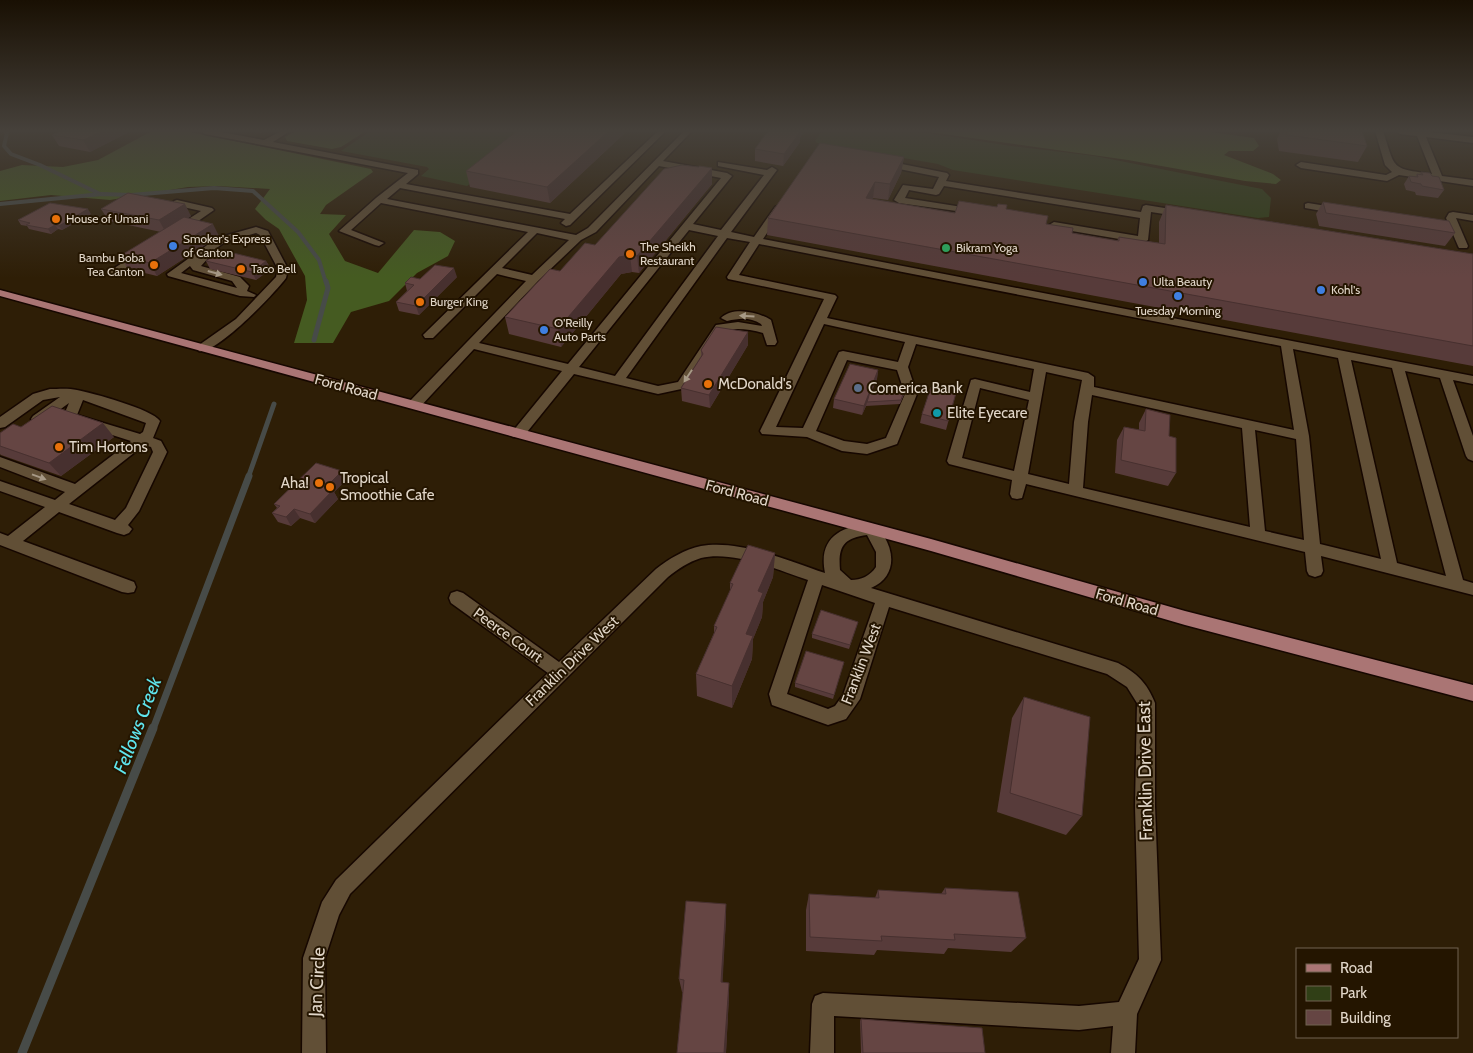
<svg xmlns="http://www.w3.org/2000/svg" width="1473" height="1053" font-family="Cabin,sans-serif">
  <rect width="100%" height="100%" fill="#2e1e06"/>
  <g fill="#303f16">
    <path d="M370,131H509L517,132L496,163L467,186L421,176L429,169L427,167L341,151Z"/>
    <path d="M822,131H914L1011,146L1095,156L1262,189L1271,198L1269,217L1258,218L953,170L938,164L817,143L815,141Z"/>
  </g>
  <g fill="#455b21">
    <path d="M152,131H185L371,169L373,172L326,205L320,214L346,215L329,234L345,261L378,273L414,230L440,232L455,241L448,256L417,273L389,301L351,312L333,343H294L307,300L305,276L279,229L266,220L255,209L270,189L218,186L188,187L110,200L51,195L0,201V171L22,165L63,167L98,160Z"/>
    <path d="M296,131H366L341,147L332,149L287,141L285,137Z"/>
    <path d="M922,131H1203L1254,138L1259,146L1253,151H1229L1224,155L1273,174L1281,180L1276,184L1245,181L1128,160Z"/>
  </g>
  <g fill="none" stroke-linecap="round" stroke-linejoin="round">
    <g stroke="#474b48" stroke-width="4">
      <path d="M5,131L7,133L4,146L11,154L40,165L100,194"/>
      <path d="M0,204L102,194L131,195L214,188L253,191L298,232L319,260L326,283"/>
    </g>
    <g stroke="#474b48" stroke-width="5">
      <path d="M314,340L328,288L326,281"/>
      <path d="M248,478L274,404"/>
    </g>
    <path stroke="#474b48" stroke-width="7" d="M153,729L249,476"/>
    <path stroke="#474b48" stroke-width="9" d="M22,1053L153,728"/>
    <defs>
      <g id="minor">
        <path d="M201,131H216L264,140L281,131H290L273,142L418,170V174L406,184L570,214L658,131H666L570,225L566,226L561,223L565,219L400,188L387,199L576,235L588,228L684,131H692L663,161L727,173L732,176L693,224L721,230L764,175L718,166V162L767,170L772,167L777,170L731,232L754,237L775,207L778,206L783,209L763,239L1473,376V384L1453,380L1473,436V461L1468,459L1466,456L1440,378L1405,371L1463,580L1473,583V595L1321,556L1323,571L1321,575L1315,577L1309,575L1307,571L1305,552L1026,484L1022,498L1017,499L1012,498L1010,494L1012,480L949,464L947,461L971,380L975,379L1030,392L1034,369L916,344L908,367L917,394L897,444L867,454L842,451L807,437L762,434L760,431L824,299L728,279L727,277L750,242L727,238L626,378L658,386L678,382L716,325L738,322L762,326L761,324C750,317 740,318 727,321L721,318C733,306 758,312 771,320L777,342L775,345H767L763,333C750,329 737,328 724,330L686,388L658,394L574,374L523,437H513L511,434L513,431L562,371L474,349L419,408H409L407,405L409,402L526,281L497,274L433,338H425L423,335L528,232L381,203L351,230L384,243L379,246L375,245L339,231L376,198L408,173L205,134ZM659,166L721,178L568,364L479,343L538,281L581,240L596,232ZM689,230L718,236L615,376L579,367ZM537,233L569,240L532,275L502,268ZM759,244L1281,346L1294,430L1094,387V377L1088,373L827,318L837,297L835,295L739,275ZM824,324L905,342L898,362L843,351L839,352L803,428L776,427ZM1293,349L1338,358L1381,559L1320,544L1309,436ZM847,360L897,370L905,394L886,438L867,444L844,441L816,431ZM1351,360L1392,368L1446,576L1397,563ZM1046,372L1082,380L1074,422L1069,484L1028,474ZM980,388L1029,400L1014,471L962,458ZM1092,395L1242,428L1250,527L1083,488L1088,422ZM1255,430L1296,439L1304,540L1265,531Z"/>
        <path d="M1375,131H1383C1396,170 1390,168 1432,174L1417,136L1400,134L1396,131H1421L1473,137V143L1426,137L1442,176L1473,180V186L1399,175L1387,181L1301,168L1296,165L1301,162L1386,175L1392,172L1385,165Z"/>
        <path d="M882,160L947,173L949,175L946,181L1141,212L1143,206L1146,205L1183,211L1188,214L1183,217L1151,212L1148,240L1143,243L1054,228L1049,225L1054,222L1138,236L1140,218L944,186L939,194L936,195L909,190L905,198L975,209L978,210V214L899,203L894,200L903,185L933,189L939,177L879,165L877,163Z"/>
        <path d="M177,200L212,208L214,210L181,233H173V229L201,211L174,205V201Z"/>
        <path d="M1308,203L1339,208L1344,211L1339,214L1305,208V204Z"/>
        <path d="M1453,212L1473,215V221L1456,218L1468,246L1467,248H1459L1458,246L1446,218L1449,213Z"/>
        <path d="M256,227L268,231L288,269L286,278C275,293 216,355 199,351L197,348L199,345L236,319L276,277L278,269L260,235L256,233L225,242L208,254L210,256L201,266L240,277L249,286L247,291L256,295L254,297L240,296L168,276L167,274L217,238ZM190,266L193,270L232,281L237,288L181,273Z"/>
        <path d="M143,250L148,253L147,255L117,274H109L108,272Z"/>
        <path d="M50,389C58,389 69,388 77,390C92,393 152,409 160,421L153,438L161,441L167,452L139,511L128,525L132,529L129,533L124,535L117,533L59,512L23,541L134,582L136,587L134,592L128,593L122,592L0,545V533L8,536L45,507L0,491V481L55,500L65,492L0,467V457L75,484L131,441L65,420L63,417L69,403L43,422H33L31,419L33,416L60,397L43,400L5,427L0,428V417L33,394ZM83,400L146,423L143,432L140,434L77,415ZM144,445L151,447L153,452L126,508L115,520L69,504Z"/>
        <path d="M870,523C877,525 880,530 884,536C896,556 894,578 871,588L1118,663C1137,673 1147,683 1155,703V806L1161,960L1137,1014L1135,1053H1111L1113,1026L1079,1030L834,1016V1053H810L812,1004L815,996L823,993L1079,1006L1119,1002L1139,959L1135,806L1137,703L1127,687L1107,674L889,607L860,699L846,719L828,725L772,705L769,694L808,580C778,570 733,550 701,558C688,562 678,569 668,577L350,894L339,915L325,958L326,1053H302L303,958L322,902L336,880L548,673L451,603L449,598L451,593L457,591L463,593L559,662L656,569C669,559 685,549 701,546C739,539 789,561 825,573C818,538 840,527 870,523ZM867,535L876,552V567C870,576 861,580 851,580L840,570C838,547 843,538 867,535ZM822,585L875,603L843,695L835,706L828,709L787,694Z"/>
      </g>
      <path id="major" d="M0,290L931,539L1185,611L1473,685V701L1185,625L931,551L0,296Z"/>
    </defs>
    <use href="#minor" stroke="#160700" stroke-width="3"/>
    <use href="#major" stroke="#160700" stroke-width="3"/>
    <use href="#minor" fill="#614f36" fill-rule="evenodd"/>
    <use href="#major" fill="#aa7574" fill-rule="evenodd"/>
  </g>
  <g fill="#573b3a">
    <path d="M60,131H131L90,152L59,146L52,135Z"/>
    <path d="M248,131H265L261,133Z"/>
    <path d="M627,131L550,203L470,187L466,171Z"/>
    <path d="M768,131H805L800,137V142L783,166L755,161V149Z"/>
    <path d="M1281,131H1362L1367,146L1358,162L1279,151L1277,139Z"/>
    <path d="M904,157L901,173L888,200L873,198L872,199L955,213L1006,209L1072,233L1117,241L1119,237L1159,243V222L1166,205L1473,254V366L767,235L768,218Z"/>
    <path d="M699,167L712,168V184L639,273L632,272L621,274L561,347L509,334L505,317L595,245Z"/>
    <path d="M1421,172L1432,176L1444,190L1438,198L1416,195L1415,192L1406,190L1404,184L1409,176L1415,177L1417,174L1419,175Z"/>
    <path d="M1323,202L1455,233L1445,246L1319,226L1316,214Z"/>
    <path d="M101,209L191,216L188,218L219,236L157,276L128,269L120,256L161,232L109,221Z"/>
    <path d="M91,214L62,230L58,229L51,234L29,229L27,226L21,225L18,220Z"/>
    <path d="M206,261H266L271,269L256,280L210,269Z"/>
    <path d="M457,277L419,315L399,311L396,302L407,291L405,283L420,279Z"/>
    <path d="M748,345L710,408L682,401L681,388L701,356V350Z"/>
    <path d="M878,370L877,379L871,392L904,395L900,404L866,406L862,415L833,408L834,399Z"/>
    <path d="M956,393L946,430L920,423L922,414Z"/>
    <path d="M1146,409L1176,473L1168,486L1115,473L1117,440L1124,427L1139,430V423Z"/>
    <path d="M21,427L114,437L61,476L1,455L0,454V433Z"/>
    <path d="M346,480L334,492L338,499L315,523L300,518L291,526L278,522L272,513L277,508L274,504Z"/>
    <path d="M775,553L773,577L763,602L762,617L753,639L752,659L732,708L697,696L696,674L714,633V626L730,592V583Z"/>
    <path d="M858,622L849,649L812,638V634Z"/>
    <path d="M844,662L833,699L795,687V683Z"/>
    <path d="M1024,697L1082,816L1066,835L997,812L1012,718Z"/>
    <path d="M945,888L1026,938L1011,952L948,948L944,954L877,950L874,955L806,951V910L809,894L875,898L878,890L941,894Z"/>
    <path d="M726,904V919L722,982L729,983V995L726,1053H677L683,992H682L679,979Z"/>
    <path d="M861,1019L985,1053H861L860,1021Z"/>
  </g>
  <g fill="#47302f">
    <path d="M103,131H131L90,152L83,140Z"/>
    <path d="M609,131H627L550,203L547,187Z"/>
    <path d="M798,131H805L800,137V142L783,166L784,154Z"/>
    <path d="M904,157L901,173L888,200L890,184Z"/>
    <path d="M712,168V184L639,273L637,256Z"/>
    <path d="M875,182L873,198L864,214L866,198Z"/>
    <path d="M185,204L191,216L166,233L159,220Z"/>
    <path d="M88,209L91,214L62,230L59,226Z"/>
    <path d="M213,224L219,236L157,276L150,263Z"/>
    <path d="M55,225L58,229L51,234L48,229Z"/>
    <path d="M630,255L632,272L621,274L561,347L558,329L619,257Z"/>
    <path d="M266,261L271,269L256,280L252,272Z"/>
    <path d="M454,268L457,277L419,315L416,306Z"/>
    <path d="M748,332V345L710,408L709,395Z"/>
    <path d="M878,370L877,379L868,401L867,402L866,406L862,415L864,406Z"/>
    <path d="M103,423L114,437L61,476L49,463Z"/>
    <path d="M342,471L346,480L334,492L338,499L315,523L310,514L325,488Z"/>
    <path d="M294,509L300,518L291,526L286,517Z"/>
    <path d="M775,553L773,577L763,602L762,617L753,639L752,659L732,708V686L746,634L758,591Z"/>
    <path d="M726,904V919L722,994L721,982Z"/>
    <path d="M729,983V995L726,1053H724Z"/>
  </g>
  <g fill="#654543" stroke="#47302f">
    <path d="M60,131H103L83,140L52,135Z"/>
    <path d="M517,131H609L547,187L466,171Z"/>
    <path d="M768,131H801L784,154L755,149Z"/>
    <path d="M1286,131H1362L1367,146L1287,135Z"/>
    <path d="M820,143L904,157L890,184L875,182L866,198L955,213L959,201L997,207L998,204L1007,205L1006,209L1048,216L1046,224L1073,228L1072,233L1119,241V237L1165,244L1166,205L1473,254V346L768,218Z"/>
    <path d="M682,165L699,167V166L712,168L637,256L630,255L619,257L558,329L505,317L550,269L560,271L585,243L595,245L664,169Z"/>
    <path d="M1421,172L1430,173L1432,176L1439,177L1444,190L1422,186L1421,184L1411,182L1409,176L1418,177L1417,174L1423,175Z"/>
    <path d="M128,193L185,204L159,220L101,209Z"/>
    <path d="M1323,202L1449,221L1455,233L1326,213Z"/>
    <path d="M50,203L88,209L59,226L55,225L48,229L26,225L30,223L18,220Z"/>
    <path d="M184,217L213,224L150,263L120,256Z"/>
    <path d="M221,250L266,261L252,272L206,261Z"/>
    <path d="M435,265L454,268L416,306L396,302L414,285L405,283L411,277L420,279Z"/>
    <path d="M716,327L748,332L709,395L681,388L703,354L701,350Z"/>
    <path d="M850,364L878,370L864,406L834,399Z"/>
    <path d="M931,387L956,393L948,421L922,414Z"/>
    <path d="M904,391L901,400L867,402L870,392Z"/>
    <path d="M52,406L103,423L49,463L0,446V433L13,424L21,427Z"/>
    <path d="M1146,409L1170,415L1169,436L1176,438V473L1121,460L1124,427L1145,431Z"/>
    <path d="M316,463L342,471L325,488L333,490L310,514L294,509L286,517L272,513L280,506L274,504Z"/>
    <path d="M748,545L775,553L758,591L763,593L746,634L753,636L732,686L696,674L717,627L714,626L733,584L730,583Z"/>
    <path d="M821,610L858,622L850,645L812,634Z"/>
    <path d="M806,651L844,662L834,695L795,683Z"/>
    <path d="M1024,697L1090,717L1082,816L1010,793Z"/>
    <path d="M945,888L1018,892L1026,938L954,934L955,940L881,936L882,941L810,937L809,894L879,898L878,890L946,894Z"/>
    <path d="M686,901L726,904L721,982L729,983L724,1053H677L684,980L679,979Z"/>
    <path d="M861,1019L982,1028L985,1053H863Z"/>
  </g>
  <defs><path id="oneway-solid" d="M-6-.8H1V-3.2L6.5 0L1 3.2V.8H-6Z" transform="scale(1.25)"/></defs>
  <g fill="#a79986">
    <use href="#oneway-solid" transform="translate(215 273) rotate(15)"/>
    <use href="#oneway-solid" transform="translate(747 316) rotate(-176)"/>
    <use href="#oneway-solid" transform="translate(688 376) rotate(123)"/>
    <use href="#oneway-solid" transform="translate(39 477) rotate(20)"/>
  </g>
  <linearGradient id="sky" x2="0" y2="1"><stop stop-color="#191003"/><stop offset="0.47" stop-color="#46413b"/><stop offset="1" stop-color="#46413b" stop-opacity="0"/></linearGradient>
  <rect width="1473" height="278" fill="url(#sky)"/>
  <g fill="#e8710a" stroke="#241500" stroke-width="2">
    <circle cx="56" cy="219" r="5"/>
    <circle cx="630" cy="254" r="5"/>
    <circle cx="154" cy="265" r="5"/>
    <circle cx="241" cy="269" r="5"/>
    <circle cx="420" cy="302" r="5"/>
    <circle cx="708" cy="384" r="5"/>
    <circle cx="59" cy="447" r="5"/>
    <circle cx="319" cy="483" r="5"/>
    <circle cx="330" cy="487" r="5"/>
  </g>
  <g fill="#3f7fe0" stroke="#241500" stroke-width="2">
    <circle cx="173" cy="246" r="5"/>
    <circle cx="1143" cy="282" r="5"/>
    <circle cx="1321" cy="290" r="5"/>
    <circle cx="1178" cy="296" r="5"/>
    <circle cx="544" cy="330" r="5"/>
  </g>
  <circle fill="#2e9e5b" stroke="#241500" stroke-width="2" cx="946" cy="248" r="5"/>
  <circle fill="#5c6f8a" stroke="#241500" stroke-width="2" cx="858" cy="388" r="5"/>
  <circle fill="#0f9aa8" stroke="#241500" stroke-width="2" cx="937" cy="413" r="5"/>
  <g text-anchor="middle" stroke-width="4" stroke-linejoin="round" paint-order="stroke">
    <g font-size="12" fill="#e1d6c8" stroke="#241500" text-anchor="start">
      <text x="66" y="223">House of Umani</text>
      <text x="183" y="243">Smoker's Express<tspan x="183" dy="14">of Canton</tspan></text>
      <text x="640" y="251">The Sheikh<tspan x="640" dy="14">Restaurant</tspan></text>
      <text x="956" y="252">Bikram Yoga</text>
      <text x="144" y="262" text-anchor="end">Bambu Boba<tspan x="144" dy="14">Tea Canton</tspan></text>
      <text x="251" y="273">Taco Bell</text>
      <text x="1153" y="286">Ulta Beauty</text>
      <text x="1331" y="294">Kohl's</text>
      <text x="430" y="306">Burger King</text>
      <text x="1178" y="315" text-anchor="middle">Tuesday Morning</text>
      <text x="554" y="327">O'Reilly<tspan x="554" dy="14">Auto Parts</tspan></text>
    </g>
    <g font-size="15" fill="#e1d6c8" stroke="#241500" text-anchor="start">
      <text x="718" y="389">McDonald's</text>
      <text x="868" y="393">Comerica Bank</text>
      <text x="947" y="418">Elite Eyecare</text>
      <text x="69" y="452">Tim Hortons</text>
      <text x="340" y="483">Tropical<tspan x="340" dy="17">Smoothie Cafe</tspan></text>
      <text x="309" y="488" text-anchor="end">Aha!</text>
    </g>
    <g font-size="15" fill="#e1d6c8" stroke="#241500">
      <text transform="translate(346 387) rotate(15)" y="5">Ford Road</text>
      <text transform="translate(737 493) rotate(15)" y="5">Ford Road</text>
      <text transform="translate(1127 602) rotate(16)" y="5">Ford Road</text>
      <text transform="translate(508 635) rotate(36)" y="5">Peerce Court</text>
      <text transform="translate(572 661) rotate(-44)" y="5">Franklin Drive West</text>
      <text transform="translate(861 664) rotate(-69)" y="5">Franklin West</text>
    </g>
    <g font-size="18" fill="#e1d6c8" stroke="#241500">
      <text transform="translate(1145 771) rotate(-91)" y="6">Franklin Drive East</text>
      <text transform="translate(317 982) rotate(-87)" y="6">Jan Circle</text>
    </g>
    <g font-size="19" font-style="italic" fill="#5fe6ee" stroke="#241500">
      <text transform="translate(137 725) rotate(-69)" y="7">Fellows Creek</text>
    </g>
  </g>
  <rect x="1296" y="948" width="162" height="90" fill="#241500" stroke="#706250"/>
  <rect x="1306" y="964" width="25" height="8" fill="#aa7574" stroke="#706250"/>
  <text x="1340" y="973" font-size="15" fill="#e1d6c8">Road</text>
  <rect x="1306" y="986" width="25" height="15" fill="#303f16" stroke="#706250"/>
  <text x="1340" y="998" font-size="15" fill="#e1d6c8">Park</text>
  <rect x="1306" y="1010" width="25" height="15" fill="#654543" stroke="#706250"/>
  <text x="1340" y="1023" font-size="15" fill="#e1d6c8">Building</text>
</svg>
